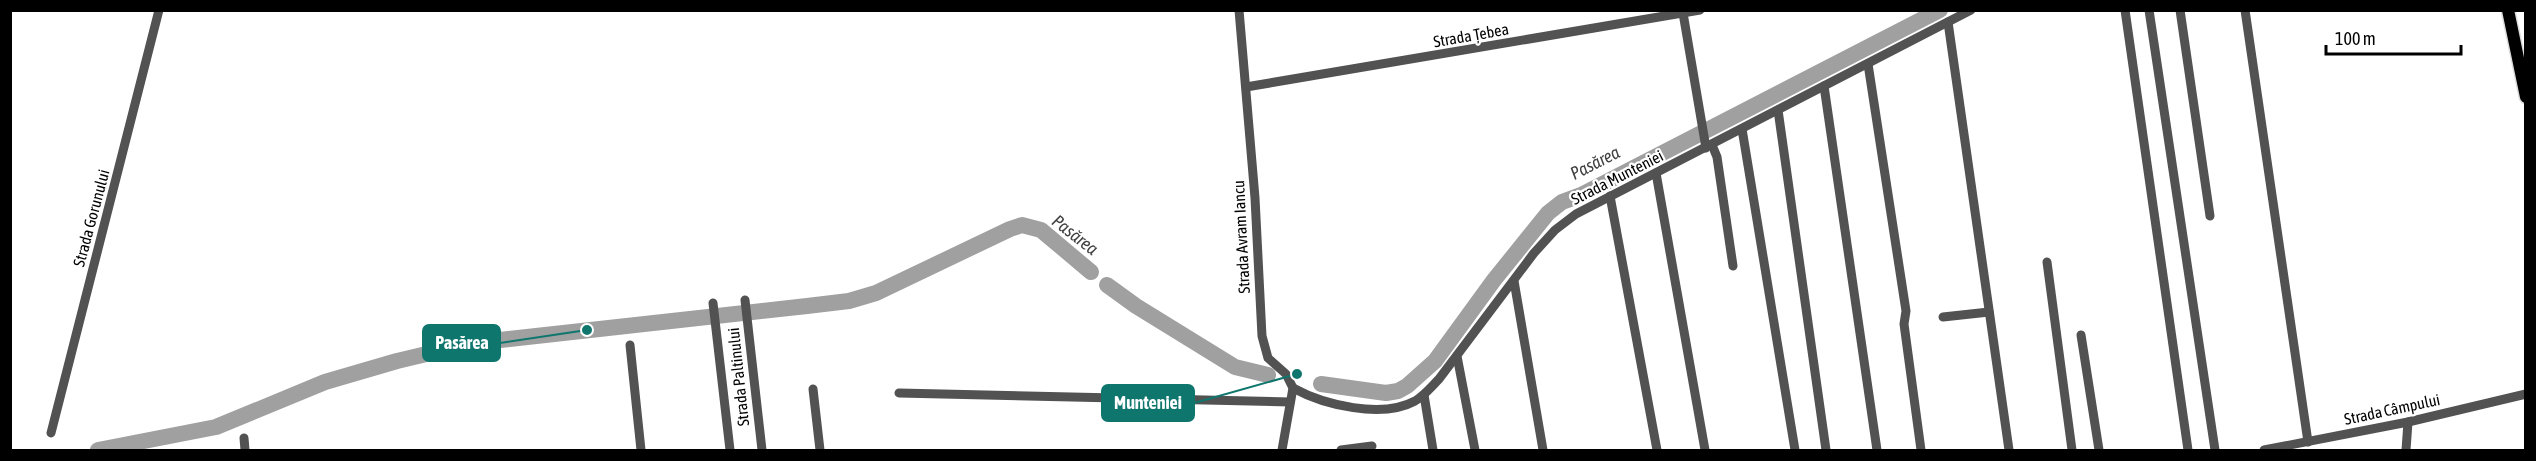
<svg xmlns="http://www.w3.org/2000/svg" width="2536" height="461" font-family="'Asap Condensed',sans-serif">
  <rect width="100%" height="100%" fill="#fff"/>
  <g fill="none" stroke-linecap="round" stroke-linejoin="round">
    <g stroke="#a0a0a0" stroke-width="16">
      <path d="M1107,285L1136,306L1235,367L1268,375"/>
      <path d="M1321,384L1386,393L1398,391L1407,386L1435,361L1494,280L1548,213L1562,202L1581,195L1940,10"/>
      <path d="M98,450L216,427L325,382L397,361L473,343L807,306L849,301L876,293L1010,229L1022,225L1041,230L1091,272"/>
    </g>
    <defs>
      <path id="major" d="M2508,10L2526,97"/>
    </defs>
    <use href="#major" stroke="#dbdbdb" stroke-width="15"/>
    <g stroke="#525252" stroke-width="9">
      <path d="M1239,10L1255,198L1262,336L1268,358L1286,374L1293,388L1282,450"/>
      <path d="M2125,10L2188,450"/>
      <path d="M2149,10L2215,450"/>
      <path d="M2180,10L2210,216"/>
      <path d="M2245,10L2308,442"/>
      <path d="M1683,13L1706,148"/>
      <path d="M1948,22L2009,450"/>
      <path d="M1868,64L1906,311L1904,324L1921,450"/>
      <path d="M1824,86L1877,450"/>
      <path d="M1246,87L1700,10"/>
      <path d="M1778,110L1826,450"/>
      <path d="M1742,129L1795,450"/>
      <path d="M1712,145L1717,157L1733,266"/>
      <path d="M1656,173L1705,450"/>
      <path d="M1610,196L1657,450"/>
      <path d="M2047,262L2072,450"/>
      <path d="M1514,281L1543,450"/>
      <path d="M745,300L762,450"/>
      <path d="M713,303L730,450"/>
      <path d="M1943,317L1989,312"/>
      <path d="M2081,335L2099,450"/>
      <path d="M630,345L641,450"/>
      <path d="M1457,356L1475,450"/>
      <path d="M1293,388C1324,405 1382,419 1415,401C1425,395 1431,387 1439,379L1534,253L1555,230L1576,214L1971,10"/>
      <path d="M813,389L820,450"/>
      <path d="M899,393L1290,402"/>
      <path d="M1424,395L1433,450"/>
      <path d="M51,433L159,10"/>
      <path d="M244,438L245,450"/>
      <path d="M1341,450L1372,446"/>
      <path d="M2264,450L2408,422L2526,394"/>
      <path d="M2406,450L2408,422"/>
    </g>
    <use href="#major" stroke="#000" stroke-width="12"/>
  </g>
  <g text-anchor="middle" stroke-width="4.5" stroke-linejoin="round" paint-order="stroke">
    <g font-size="16" fill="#000" stroke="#fff">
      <text transform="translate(1471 35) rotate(-10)" y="6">Strada Țebea</text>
      <text transform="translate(1617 177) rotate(-27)" y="6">Strada Munteniei</text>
      <text transform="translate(91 218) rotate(-75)" y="6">Strada Gorunului</text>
      <text transform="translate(1241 237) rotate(-93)" y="6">Strada Avram Iancu</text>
      <text transform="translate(738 377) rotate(-96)" y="6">Strada Paltinului</text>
      <text transform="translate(2392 409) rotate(-12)" y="6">Strada Câmpului</text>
    </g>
    <g font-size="18" font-style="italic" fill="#414141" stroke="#fff">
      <text transform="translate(1595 163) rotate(-27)" y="6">Pasărea</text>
      <text transform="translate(1075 235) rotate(38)" y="6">Pasărea</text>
    </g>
  </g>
  <path fill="none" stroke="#0f766e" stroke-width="2" d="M587 330L500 343M1297 374L1194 403"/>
  <g fill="#0f766e" stroke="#fff" stroke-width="2">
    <circle cx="587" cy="330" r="6"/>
    <circle cx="1297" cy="374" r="6"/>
  </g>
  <g fill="#0f766e" stroke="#0f766e" stroke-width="2">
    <rect x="423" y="325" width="77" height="36" rx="6"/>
    <rect x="1102" y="385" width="92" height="36" rx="6"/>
  </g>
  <g font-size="18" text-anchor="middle" font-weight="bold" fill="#fff">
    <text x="462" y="349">Pasărea</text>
    <text x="1148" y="409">Munteniei</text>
  </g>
  <rect width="2536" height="461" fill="none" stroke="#000000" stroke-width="24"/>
  <path d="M2326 45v9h135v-9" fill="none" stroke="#000000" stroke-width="3"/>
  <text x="2335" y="45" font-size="18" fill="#000000" stroke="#ffffff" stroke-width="4.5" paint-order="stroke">100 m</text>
</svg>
